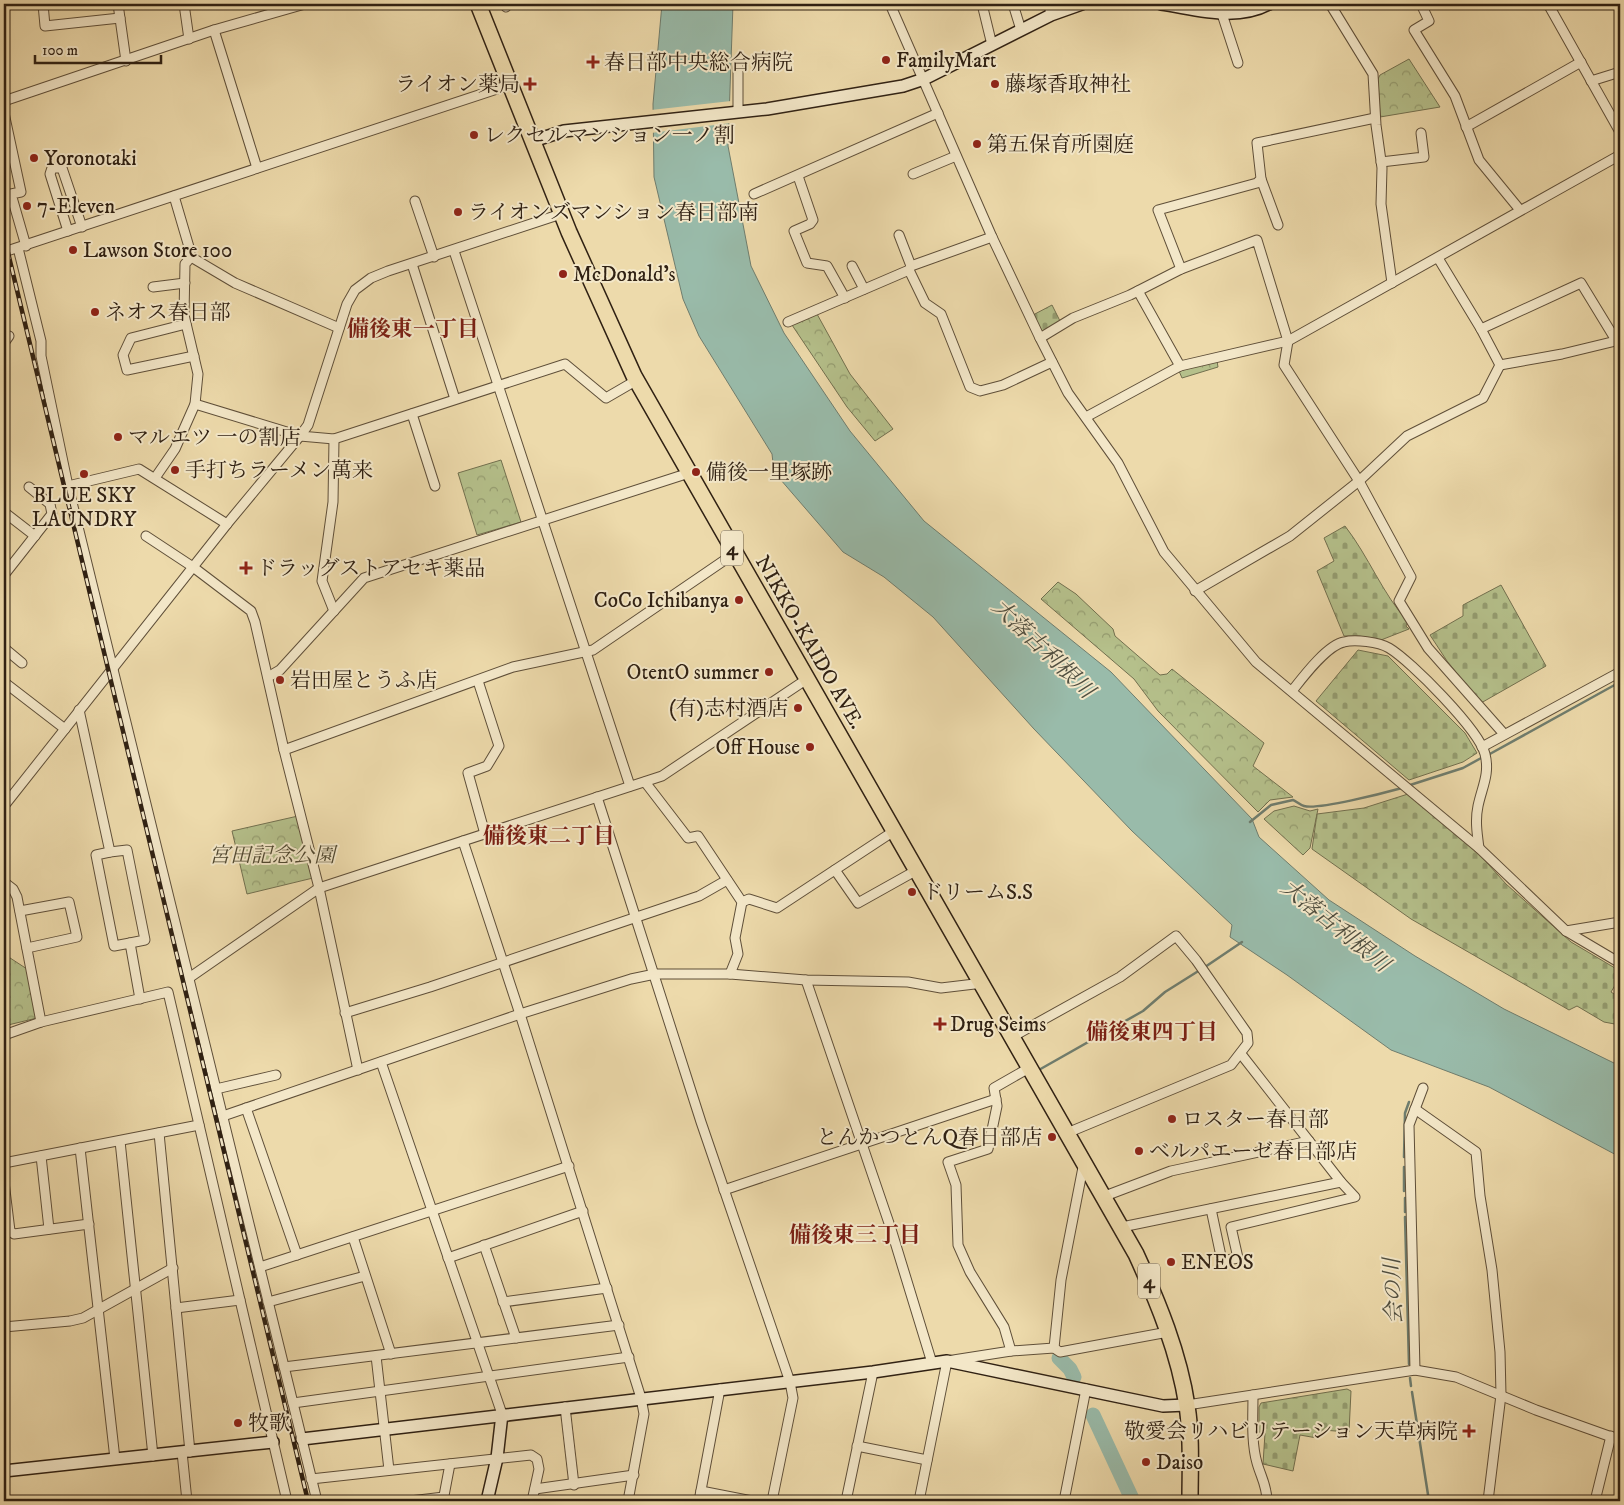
<svg xmlns="http://www.w3.org/2000/svg" width="1624" height="1505" font-family="'IM FELL DW Pica','Noto Serif JP',serif">
  <defs>
    <pattern id="forest-crowns" width="20" height="18" patternUnits="userSpaceOnUse" patternTransform="scale(1.25)"><rect width="20" height="18" fill="#b5c08b"/><path d="M2 6a3 3 0 1 1 6 0M12 15a3 3 0 1 1 6 0" fill="none" stroke="#949c70"/></pattern>
    <pattern id="cemetery-stones" width="16" height="16" patternUnits="userSpaceOnUse" patternTransform="scale(1.25)"><rect width="16" height="16" fill="#b5c08b"/><path d="M2 7V4a2 2 0 0 1 4 0v3zM10 15v-3a2 2 0 0 1 4 0v3z" fill="#949c70"/></pattern>
  </defs>
  <rect width="100%" height="100%" fill="#eddaab"/>
  <filter id="stains"><feTurbulence type="fractalNoise" baseFrequency=".004" numOctaves="4"/><feColorMatrix values="0 0 0 0 .2 0 0 0 0 .09 0 0 0 0 .02 0 0 0 .5 -.17"/></filter>
  <radialGradient id="worn" r=".72"><stop offset=".6" stop-color="#630" stop-opacity="0"/><stop offset="1" stop-color="#630" stop-opacity=".3"/></radialGradient>
  <g fill="url(#forest-crowns)" stroke="#72704f">
    <path d="M1409,59L1440,107L1380,117L1378,79L1380,75Z"/>
    <path d="M817,314L850,374L893,429L875,441L847,407L792,325Z"/>
    <path d="M1217,361L1218,367L1182,378L1179,371Z"/>
    <path d="M501,460L521,522L477,535L458,473Z"/>
    <path d="M1058,582L1076,594L1113,629L1115,636L1160,675L1167,674L1172,669L1264,743L1253,766L1293,797L1270,800L1258,812L1158,711L1134,679L1041,599Z"/>
    <path d="M1294,806L1310,811L1318,809L1310,848L1303,855L1264,819L1274,811Z"/>
    <path d="M298,816L313,878L247,894L232,831Z"/>
    <path d="M4,954L27,969L37,1018L8,1025L4,999Z"/>
  </g>
  <g fill="url(#cemetery-stones)" stroke="#72704f">
    <path d="M1052,305L1061,323L1044,332L1041,331L1033,315Z"/>
    <path d="M1345,526C1369,557 1382,593 1408,622L1406,626L1409,629L1381,640L1359,636H1344L1317,571L1334,561L1324,538Z"/>
    <path d="M1501,585L1546,666L1481,703L1447,661L1430,635L1463,616V605Z"/>
    <path d="M1358,650L1388,656L1465,733L1477,753L1463,762L1409,780L1316,701Z"/>
    <path d="M1408,794L1480,855L1506,884L1571,942L1620,971V977L1611,992L1620,998V1025L1604,1022L1577,1006L1569,1010L1411,919L1312,849L1317,814L1364,808Z"/>
    <path d="M1347,1389L1351,1391L1349,1432L1322,1430L1317,1438L1300,1435L1293,1471L1263,1464L1265,1433L1259,1432V1407L1261,1403Z"/>
  </g>
  <path fill="#9ba" stroke="#6f7d6e" d="M662,4H733L728,146L751,266L784,333L850,431L924,521L1111,672L1252,819L1259,837L1329,900L1415,956L1504,1009L1620,1066V1157L1489,1087L1391,1050L1287,975L1230,937L1232,925L1132,831L1034,729L933,617L884,577L843,552L774,472L772,454L699,336L683,299L654,177L653,104Z"/>
  <path fill="#eddaab" d="M731,101V123L651,133V110Z"/>
  <g fill="none" stroke-linecap="round" stroke-linejoin="round">
    <g stroke="#6f7d6e" stroke-width="2.5">
      <path d="M1488,755L1620,682"/>
      <path d="M1407,786L1463,768L1483,757"/>
      <path d="M1250,822L1271,805L1293,800C1296,801 1300,805 1304,806C1318,810 1384,793 1402,788"/>
      <path d="M1205,967L1242,942"/>
      <path d="M1037,1071L1143,1011L1165,992L1200,970"/>
      <path d="M1404,1157L1405,1113L1409,1102"/>
      <path d="M1404,1167V1191"/>
      <path d="M1405,1198V1212"/>
      <path d="M1405,1217L1409,1364"/>
      <path d="M1410,1378L1411,1386"/>
      <path d="M1412,1392L1429,1501"/>
    </g>
    <g stroke="#9ba" stroke-width="15">
      <path d="M1059,1358L1070,1369L1074,1377"/>
      <path d="M1093,1415L1133,1501"/>
    </g>
    <defs>
      <g id="street">
        <path d="M43,4L45,26L120,18"/>
        <path d="M118,4L126,61"/>
        <path d="M184,4L189,39"/>
        <path d="M504,4L506,7"/>
        <path d="M890,4L992,237L1040,338L1068,393L1118,463L1164,552L1256,662L1479,848L1566,931L1620,963"/>
        <path d="M982,4L992,45"/>
        <path d="M1013,4L1021,30"/>
        <path d="M1049,4L1051,15"/>
        <path d="M1330,4L1373,74L1376,125L1382,168L1381,204L1392,283"/>
        <path d="M1421,4L1429,21L1414,30L1455,96L1479,160L1520,210"/>
        <path d="M1548,4L1620,132"/>
        <path d="M1222,14L1238,63"/>
        <path d="M214,30L257,168"/>
        <path d="M1591,81L1620,72"/>
        <path d="M4,101L214,30L305,4"/>
        <path d="M738,112V67"/>
        <path d="M4,113L21,192L11,194L26,246"/>
        <path d="M1466,127L1581,62"/>
        <path d="M1381,162L1424,157L1421,133"/>
        <path d="M913,174L956,156"/>
        <path d="M798,176L813,220L810,224L794,231L807,263L827,266L845,298"/>
        <path d="M1261,179L1278,225"/>
        <path d="M754,194L938,113"/>
        <path d="M415,201L434,257"/>
        <path d="M68,231L50,174L52,168H62L82,227"/>
        <path d="M899,235L911,266"/>
        <path d="M18,248L41,341V356L68,486L317,1501"/>
        <path d="M454,251L630,786"/>
        <path d="M4,252L509,85"/>
        <path d="M191,257L235,283L339,328"/>
        <path d="M1438,258L1481,329L1500,365"/>
        <path d="M412,264L455,399"/>
        <path d="M852,266L864,289"/>
        <path d="M1181,269L1158,210L1257,183L1261,179L1257,143L1375,118"/>
        <path d="M909,270L925,303L941,314L970,387L980,391L1003,385L1052,362"/>
        <path d="M153,287L185,283"/>
        <path d="M1138,291L1180,366"/>
        <path d="M788,322L909,270L911,266L992,237"/>
        <path d="M186,324L131,338L123,355L127,370L194,356"/>
        <path d="M1481,329L1581,283L1617,342"/>
        <path d="M1040,338L1073,318L1130,295L1181,269L1257,240L1288,341L1284,365L1359,481L1411,577L1399,601L1428,648L1504,734"/>
        <path d="M4,343L9,336"/>
        <path d="M1500,365L1562,354L1620,340"/>
        <path d="M195,404L300,436L334,439L565,364L606,398L637,380"/>
        <path d="M412,414L435,486"/>
        <path d="M1086,417L1180,366L1288,341L1620,155"/>
        <path d="M155,478L175,449L195,404L198,374L184,315L185,264L191,257L189,247L174,196"/>
        <path d="M68,486L139,469L227,524"/>
        <path d="M4,512L35,536"/>
        <path d="M146,536L193,567L251,611L255,622L284,750L319,888L358,1070"/>
        <path d="M4,575L52,514L50,504L29,487"/>
        <path d="M1195,591L1290,536L1359,481L1407,436L1483,398L1500,365"/>
        <path d="M334,611L322,581L333,502L334,439"/>
        <path d="M4,648L22,663"/>
        <path d="M268,677L280,670L364,578L689,473"/>
        <path d="M478,681L499,746L487,766L468,773L485,834"/>
        <path d="M4,682L65,729"/>
        <path d="M1292,691C1303,677 1327,645 1344,642C1355,639 1379,642 1389,648C1411,661 1479,730 1485,754C1490,774 1482,787 1478,806C1475,820 1477,833 1479,848"/>
        <path d="M79,710L110,852L96,855L114,946L130,943L140,999"/>
        <path d="M1482,747L1620,672"/>
        <path d="M284,750L513,667L593,650L735,553"/>
        <path d="M645,782L688,838L698,836L742,902L735,938L738,954L730,974"/>
        <path d="M597,797L701,1122L790,1382L793,1398L772,1501"/>
        <path d="M4,806L227,524L300,436L308,425L347,304L355,290L371,278L388,271L561,214"/>
        <path d="M463,841L520,1014L641,1398L644,1414L628,1501"/>
        <path d="M110,852L127,850L145,940L130,943"/>
        <path d="M835,870L858,903L917,870"/>
        <path d="M4,882L13,889L17,897L41,1022"/>
        <path d="M742,902L749,899L777,908L894,831"/>
        <path d="M20,911L69,902L77,937L27,948"/>
        <path d="M1566,931L1620,922"/>
        <path d="M189,978L319,888L662,776L807,679"/>
        <path d="M806,980L891,1229L932,1363"/>
        <path d="M345,1013L430,987L699,896L727,880"/>
        <path d="M1012,1037L1120,977L1176,936L1196,960L1247,1033L1248,1043L1231,1065L1067,1133"/>
        <path d="M4,1038L7,1034L41,1022L168,992L287,1501"/>
        <path d="M381,1062L502,1414"/>
        <path d="M216,1089L276,1075"/>
        <path d="M246,1108L297,1255"/>
        <path d="M1415,1109L1476,1152L1480,1196L1492,1270L1500,1352L1501,1395L1488,1501"/>
        <path d="M223,1116L520,1014L631,979L655,974H730L806,980L908,982L941,988L983,983"/>
        <path d="M159,1133L190,1452"/>
        <path d="M120,1141L153,1456"/>
        <path d="M80,1148L115,1459"/>
        <path d="M41,1156L49,1229"/>
        <path d="M4,1163L199,1125"/>
        <path d="M4,1182L10,1231L14,1234L89,1224"/>
        <path d="M724,1190L996,1099"/>
        <path d="M1105,1196L1171,1171L1309,1141"/>
        <path d="M1211,1209L1222,1261L1238,1258L1231,1227L1355,1197L1341,1182L1241,1054"/>
        <path d="M1122,1227L1341,1182"/>
        <path d="M353,1237L391,1354"/>
        <path d="M484,1245L516,1338"/>
        <path d="M448,1258L583,1211"/>
        <path d="M260,1267L569,1166"/>
        <path d="M268,1302L365,1276"/>
        <path d="M503,1302L607,1288"/>
        <path d="M176,1308L240,1300"/>
        <path d="M4,1327L70,1321L83,1318L173,1268"/>
        <path d="M1054,1348L1061,1280L1084,1162"/>
        <path d="M1011,1351L1004,1327L970,1272L958,1245L956,1185L948,1162L988,1149L997,1106L994,1088L1029,1068"/>
        <path d="M376,1356L389,1470"/>
        <path d="M284,1367L619,1325"/>
        <path d="M1415,1370L1409,1125L1423,1088"/>
        <path d="M1253,1395C1253,1417 1251,1442 1257,1463C1261,1477 1267,1486 1267,1501"/>
        <path d="M293,1403L629,1357"/>
        <path d="M1187,1405L1415,1370L1456,1377L1536,1410L1620,1440"/>
        <path d="M565,1407L574,1485"/>
        <path d="M857,1446L927,1460"/>
        <path d="M182,1452L187,1501"/>
        <path d="M311,1479L531,1455L537,1459L539,1469L532,1501"/>
        <path d="M535,1489L634,1475"/>
        <path d="M701,1491L752,1501"/>
        <path d="M410,1501L444,1497"/>
        <path d="M443,1501L450,1464"/>
        <path d="M699,1501L720,1389"/>
        <path d="M846,1501L873,1372"/>
        <path d="M919,1501L947,1361L1011,1351L1054,1348L1060,1352L1168,1332"/>
        <path d="M1064,1501L1086,1389"/>
        <path d="M1595,1501L1611,1436"/>
      </g>
      <g id="secondary">
        <path d="M1161,4C1196,9 1235,22 1269,4"/>
        <path d="M533,141L564,131L767,109L903,86L924,79L1051,15L1082,4"/>
        <path d="M302,1439L873,1372L947,1361L1163,1406L1187,1405"/>
        <path d="M4,1471L273,1442"/>
        <path d="M487,1501L497,1458L502,1414"/>
      </g>
      <path id="highway" d="M478,4L569,232L634,376L1136,1254C1158,1302 1179,1353 1187,1406C1192,1437 1190,1470 1190,1501"/>
    </defs>
    <use href="#street" stroke="#5f4f39" stroke-width="11"/>
    <use href="#secondary" stroke="#302113" stroke-width="14"/>
    <use href="#highway" stroke="#302113" stroke-width="18"/>
    <use href="#street" stroke="#f3e7c8" stroke-width="9"/>
    <use href="#secondary" stroke="#f3e7c8" stroke-width="11"/>
    <use href="#highway" stroke="#eddaab" stroke-width="15"/>
    <defs>
      <path id="rail" d="M4,236L308,1501"/>
    </defs>
    <use href="#rail" stroke="#302113" stroke-width="4.5"/>
    <use href="#rail" stroke="#f3e7c8" stroke-width="2.5" stroke-dasharray="8" stroke-linecap="butt"/>
  </g>
  <g fill="#8f2418" stroke="#f3e7c8" stroke-width="2">
    <circle cx="886" cy="60" r="5"/>
    <path d="M590.5 54.5h5v5h5v5h-5v5h-5v-5h-5v-5h5z"/>
    <path d="M527.5 76.5h5v5h5v5h-5v5h-5v-5h-5v-5h5z"/>
    <circle cx="995" cy="84" r="5"/>
    <circle cx="474" cy="135" r="5"/>
    <circle cx="977" cy="144" r="5"/>
    <circle cx="34" cy="158" r="5"/>
    <circle cx="27" cy="206" r="5"/>
    <circle cx="458" cy="212" r="5"/>
    <circle cx="73" cy="250" r="5"/>
    <circle cx="563" cy="274" r="5"/>
    <circle cx="95" cy="312" r="5"/>
    <circle cx="118" cy="437" r="5"/>
    <circle cx="175" cy="470" r="5"/>
    <circle cx="696" cy="472" r="5"/>
    <circle cx="84" cy="474" r="5"/>
    <path d="M243.5 560.5h5v5h5v5h-5v5h-5v-5h-5v-5h5z"/>
    <circle cx="739" cy="600" r="5"/>
    <circle cx="769" cy="672" r="5"/>
    <circle cx="280" cy="680" r="5"/>
    <circle cx="798" cy="708" r="5"/>
    <circle cx="810" cy="747" r="5"/>
    <circle cx="912" cy="892" r="5"/>
    <path d="M937.5 1016.5h5v5h5v5h-5v5h-5v-5h-5v-5h5z"/>
    <circle cx="1172" cy="1119" r="5"/>
    <circle cx="1052" cy="1137" r="5"/>
    <circle cx="1139" cy="1151" r="5"/>
    <circle cx="1171" cy="1262" r="5"/>
    <circle cx="238" cy="1423" r="5"/>
    <path d="M1466.5 1423.5h5v5h5v5h-5v5h-5v-5h-5v-5h5z"/>
    <circle cx="1146" cy="1462" r="5"/>
  </g>
  <g text-anchor="middle" stroke-width="4" stroke-linejoin="round" paint-order="stroke">
    <g fill="#f3e7c8" stroke="#6a5c49" stroke-width="1">
      <rect x="721" y="530.5" width="22" height="35" rx="4"/>
      <rect x="1138" y="1263.5" width="22" height="35" rx="4"/>
    </g>
    <g font-size="20" font-weight="bold" fill="#302113">
      <text x="732" y="555">4</text>
      <text x="1149" y="1288">4</text>
    </g>
    <g font-size="21" fill="#302113" stroke="#f3e7c8" text-anchor="start">
      <text x="896" y="67">FamilyMart</text>
      <text x="604" y="69">春日部中央総合病院</text>
      <text x="520" y="91" text-anchor="end">ライオン薬局</text>
      <text x="1005" y="91">藤塚香取神社</text>
      <text x="484" y="142">レクセルマンション一ノ割</text>
      <text x="987" y="151">第五保育所園庭</text>
      <text x="44" y="165">Yoronotaki</text>
      <text x="37" y="213">7-Eleven</text>
      <text x="468" y="219">ライオンズマンション春日部南</text>
      <text x="83" y="257">Lawson Store 100</text>
      <text x="573" y="281">McDonald's</text>
      <text x="105" y="319">ネオス春日部</text>
      <text x="128" y="444">マルエツ 一の割店</text>
      <text x="185" y="477">手打ちラーメン萬来</text>
      <text x="706" y="479">備後一里塚跡</text>
      <text x="84" y="502" text-anchor="middle">BLUE SKY<tspan x="84" dy="24">LAUNDRY</tspan></text>
      <text x="256" y="575">ドラッグストアセキ薬品</text>
      <text x="729" y="607" text-anchor="end">CoCo Ichibanya</text>
      <text x="759" y="679" text-anchor="end">OtentO summer</text>
      <text x="290" y="687">岩田屋とうふ店</text>
      <text x="788" y="715" text-anchor="end">(有)志村酒店</text>
      <text x="800" y="754" text-anchor="end">Off House</text>
      <text x="922" y="899">ドリームS.S</text>
      <text x="950" y="1031">Drug Seims</text>
      <text x="1182" y="1126">ロスター春日部</text>
      <text x="1042" y="1144" text-anchor="end">とんかつとんQ春日部店</text>
      <text x="1149" y="1158">ベルパエーゼ春日部店</text>
      <text x="1181" y="1269">ENEOS</text>
      <text x="248" y="1430">牧歌</text>
      <text x="1458" y="1438" text-anchor="end">敬愛会リハビリテーション天草病院</text>
      <text x="1156" y="1469">Daiso</text>
    </g>
    <g font-size="21" fill="#302113" stroke="#f3e7c8">
      <text transform="translate(810 642) rotate(60)" y="7">NIKKO-KAIDO AVE.</text>
    </g>
    <g font-size="21" font-style="italic" fill="#514931" stroke="#f3e7c8">
      <text x="272" y="862">宮田記念公園</text>
    </g>
    <g font-size="22" font-weight="bold" fill="#7a1f14" stroke="#f3e7c8">
      <text x="413" y="336">備後東一丁目</text>
      <text x="549" y="843">備後東二丁目</text>
      <text x="1152" y="1039">備後東四丁目</text>
      <text x="855" y="1242">備後東三丁目</text>
    </g>
    <g font-size="22" font-style="italic" fill="#504f40" stroke="#f3e7c8">
      <text transform="translate(1044 648) rotate(44)" y="8">大落古利根川</text>
      <text transform="translate(1336 925) rotate(39)" y="8">大落古利根川</text>
      <text transform="translate(1392 1291) rotate(-92)" y="8">会の川</text>
    </g>
  </g>
  <rect width="1624" height="1505" fill="none" stroke="#eddaab" stroke-width="20"/>
  <rect x="5" y="5" width="1614" height="1495" fill="none" stroke="#302113" stroke-width="2.5"/>
  <rect x="10" y="10" width="1604" height="1485" fill="none" stroke="#302113"/>
  <path d="M35 55v8h126v-8" fill="none" stroke="#302113" stroke-width="2.5"/>
  <text x="42" y="55" font-size="15" fill="#302113" stroke="#f3e7c8" stroke-width="4" paint-order="stroke">100 m</text>
  <rect width="100%" height="100%" filter="url(#stains)"/>
  <rect width="100%" height="100%" fill="url(#worn)"/>
</svg>
